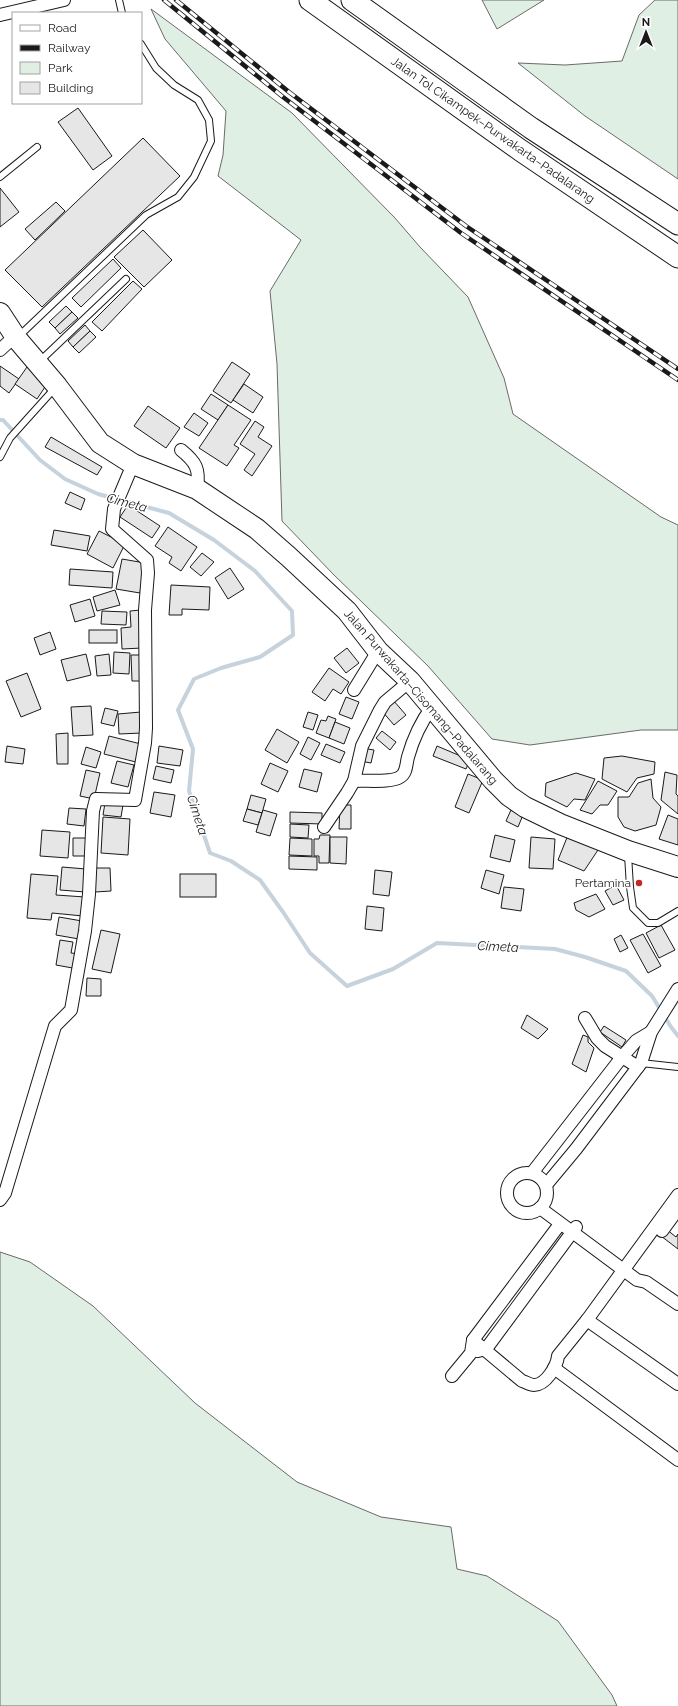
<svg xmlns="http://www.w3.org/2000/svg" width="678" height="1706" font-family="Raleway,sans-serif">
  <rect width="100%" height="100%" fill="#fff"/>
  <g fill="#e0efe3" stroke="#6a6a6a">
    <path d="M482,0H544L497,29Z"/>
    <path d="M655,0H678V179L585,116L518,63L565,65L622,61L639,15Z"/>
    <path d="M151,9L292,113L395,218L420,247L468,297L504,378L513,414L661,517L678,525V730H641L530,745L492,739L428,666L334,575L282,521L277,364L270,291L301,240L218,176L223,155L226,111L165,39Z"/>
    <path d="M0,1252L30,1262L93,1306L195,1403L297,1482L381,1517L451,1527L457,1569L487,1576L558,1621L612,1695L617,1706H0Z"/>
  </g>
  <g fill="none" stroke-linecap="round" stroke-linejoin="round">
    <path stroke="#c6d2dc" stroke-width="4" d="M0,420H3L40,460L65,479L98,494L169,513L214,540L255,571L292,611L293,635L260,657L221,668L194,679L178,710L193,749L189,791L210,853L231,861L260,880L283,912L310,953L347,986L393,969L437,943L555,949L585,957L626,971L652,996L671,1027L678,1036"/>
  </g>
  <g fill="#e6e6e6" stroke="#1a1a1a">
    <path d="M78,108L112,156L93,170L58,122Z"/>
    <path d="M143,138L180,176L42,307L5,270Z"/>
    <path d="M0,188L19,212L0,227Z"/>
    <path d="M56,202L65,211L35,240L25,229Z"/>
    <path d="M143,230L172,260L144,287L114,257Z"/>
    <path d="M113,259L121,268L81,307L72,298Z"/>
    <path d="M133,281L142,289L102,331L92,322Z"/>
    <path d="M66,306L72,312L55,328L49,322Z"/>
    <path d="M72,312L78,318L60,334L55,328Z"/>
    <path d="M85,325L90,331L73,347L68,341Z"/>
    <path d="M90,331L96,337L79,353L73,347Z"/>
    <path d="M232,362L250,374L231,403L213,391Z"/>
    <path d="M0,366L19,379L9,393L0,386Z"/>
    <path d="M27,367L49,381L37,399L15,384Z"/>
    <path d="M244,384L263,397L253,413L233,400Z"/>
    <path d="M211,394L228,405L218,420L201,409Z"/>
    <path d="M228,405L251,420L234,445L239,448L227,466L199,448Z"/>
    <path d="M148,406L180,428L166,448L134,426Z"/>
    <path d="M194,413L208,423L199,436L184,427Z"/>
    <path d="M255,421L264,427L258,437L272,446L252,476L244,470L255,454L240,444Z"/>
    <path d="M51,437L102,467L97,475L45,447Z"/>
    <path d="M70,492L85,499L81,510L65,503Z"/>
    <path d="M128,505L160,526L152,538L120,517Z"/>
    <path d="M168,527L197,547L181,571L169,563L172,557L155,546Z"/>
    <path d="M54,530L90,536L87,551L51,545Z"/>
    <path d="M99,531L125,544L113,568L87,554Z"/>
    <path d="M202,553L214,562L201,576L190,567Z"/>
    <path d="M122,559L145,563L140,593L116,589Z"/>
    <path d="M230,568L244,589L228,599L215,578Z"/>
    <path d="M70,569L113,572L112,588L69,585Z"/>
    <path d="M171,585L210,587L209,610L182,609V615H169Z"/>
    <path d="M115,590L120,605L97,611L93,597Z"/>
    <path d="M90,599L95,616L75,622L70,605Z"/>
    <path d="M141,610L142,648L122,649L121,628L131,627L130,611Z"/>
    <path d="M102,611L127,612L126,625L101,624Z"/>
    <rect x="89" y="630" width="28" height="13"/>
    <path d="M50,632L56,649L40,655L34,638Z"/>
    <path d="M347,648L359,663L346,673L334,658Z"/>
    <path d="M114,652L130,653L129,674L113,673Z"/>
    <path d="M86,654L91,675L67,681L61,660Z"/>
    <path d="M109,654L111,675L97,676L95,656Z"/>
    <path d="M131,655H144V681H132Z"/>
    <path d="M329,668L349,682L341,694L333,689L325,701L312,692Z"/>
    <path d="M27,673L41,709L21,717L6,681Z"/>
    <path d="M346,697L359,702L352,719L339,714Z"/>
    <path d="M393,700L406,715L394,725L381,710Z"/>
    <path d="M91,706L93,735L73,736L71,707Z"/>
    <path d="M105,708L118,711L114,726L101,723Z"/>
    <path d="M141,712L142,733L119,734L118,714Z"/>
    <path d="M308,712L318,715L313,730L303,727Z"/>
    <path d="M328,716L336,719L329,738L316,733L321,720L326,721Z"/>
    <path d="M335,722L350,728L344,744L329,738Z"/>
    <path d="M277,729L299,742L287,763L265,750Z"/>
    <path d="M382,731L396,742L390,750L376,738Z"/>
    <path d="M68,733V764H57L56,734Z"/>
    <path d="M109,736L141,744L136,762L104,754Z"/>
    <path d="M308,737L320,743L311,760L300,754Z"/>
    <path d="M326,744L345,752L340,763L321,755Z"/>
    <path d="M7,746L25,749L23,764L5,762Z"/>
    <path d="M159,746L183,750L180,766L157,763Z"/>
    <path d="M437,746L470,760L466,769L433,756Z"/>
    <path d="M86,747L101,752L96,768L81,764Z"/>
    <path d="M362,748L374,750L371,763L360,761Z"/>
    <path d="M622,756L655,762L654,774L637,778L627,792L602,779L604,758Z"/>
    <path d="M117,761L134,765L128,787L111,783Z"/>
    <path d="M270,763L288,771L278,792L261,784Z"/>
    <path d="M156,766L174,770L171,783L153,779Z"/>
    <path d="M304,769L322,773L317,792L299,787Z"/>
    <path d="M86,770L100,773L94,799L80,796Z"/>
    <path d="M665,772L677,775L676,794L678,796V814L661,800Z"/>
    <path d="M576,773L595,779L585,800L574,799L567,807L545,796L546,783Z"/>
    <path d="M468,774L483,780L469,813L455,807Z"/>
    <path d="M651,779L653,798L661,807L656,825L635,831L624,827L618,817V797H629L638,783Z"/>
    <path d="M598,781L617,791L608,805H600L592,814L580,810Z"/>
    <path d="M154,792L175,795L171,817L150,813Z"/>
    <path d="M251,795L266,799L262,813L247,809Z"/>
    <path d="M105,803L123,805L121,817L103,815Z"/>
    <path d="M340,805H351V829H339Z"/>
    <path d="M69,808L86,809L84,826L67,824Z"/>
    <path d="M247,809L262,813L258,825L243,821Z"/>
    <path d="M263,810L277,814L270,836L256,832Z"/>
    <path d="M511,810L523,815L518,827L506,821Z"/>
    <path d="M290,812L322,813V824L290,823Z"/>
    <path d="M668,815L678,819V845L659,839Z"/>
    <path d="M103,817L130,819L128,855L101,853Z"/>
    <path d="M290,824L309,825L308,838L290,837Z"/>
    <path d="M42,830L70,832L68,858L40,856Z"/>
    <path d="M320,835H330L329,863H319V856H314V839H319Z"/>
    <path d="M495,835L515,840L510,862L490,857Z"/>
    <path d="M568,835L600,847L584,871L558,860Z"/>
    <path d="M330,837H347L346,864L330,863Z"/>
    <path d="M531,837L555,839L553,869L529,868Z"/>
    <path d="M73,838H87L86,856H73Z"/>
    <path d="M290,838L312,839V856L289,855Z"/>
    <path d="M289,856L317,857V870L289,869Z"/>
    <path d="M62,867L86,869L85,892L60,890Z"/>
    <path d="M95,868H110L111,891L95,892Z"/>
    <path d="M375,870L392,872L389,896L373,894Z"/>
    <path d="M486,870L504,875L499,894L481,888Z"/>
    <path d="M31,874L58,876L56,895L85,897L83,916L52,913L51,920L27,918Z"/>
    <rect x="180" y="874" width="36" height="23"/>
    <path d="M616,885L624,900L613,905L605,891Z"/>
    <path d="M504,887L524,889L521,911L501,908Z"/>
    <path d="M596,894L605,909L589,917L576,910L574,903Z"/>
    <path d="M367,906L384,908L382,931L365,929Z"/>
    <path d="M59,917L82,921L79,939L56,935Z"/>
    <path d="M661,925L675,950L659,958L646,933Z"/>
    <path d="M101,930L120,934L111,973L92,969Z"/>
    <path d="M643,934L661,966L648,973L630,940Z"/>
    <path d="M621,935L628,948L620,952L614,939Z"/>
    <path d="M60,940L73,942L71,953L80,954L78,969L56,965Z"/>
    <path d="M87,978L101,979V996H86Z"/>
    <path d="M527,1015L548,1029L538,1039L521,1028Z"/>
    <path d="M604,1026L626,1040L622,1047L600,1032Z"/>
    <path d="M583,1035L588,1037V1042L594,1048L586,1072L572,1064Z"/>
    <path d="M666,1229L676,1237L678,1234V1249L661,1236Z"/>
  </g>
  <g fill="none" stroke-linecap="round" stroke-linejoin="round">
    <defs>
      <g id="service">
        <path d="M119,0L122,13"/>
        <path d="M0,177L37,147"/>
        <path d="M19,336L146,215L178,197L194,177L211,141L209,120L198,100L174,85L156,68L141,44"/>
        <path d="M40,361L126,279"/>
        <path d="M0,457L10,438L55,388"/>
        <path d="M628,855L630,887L633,908L648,923H658L678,911"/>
        <path d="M641,1063L678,1067"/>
      </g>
      <g id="minor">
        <path d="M0,15L64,0"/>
        <path d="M0,350L15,336"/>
        <path d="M181,450C196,462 200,469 197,489"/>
        <path d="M354,690L378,651"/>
        <path d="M354,781C365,780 391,783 400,777C407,773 406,764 408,757C413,739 421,722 432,707"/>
        <path d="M324,827L347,793L354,781L362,746L380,710L385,702L410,681"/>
        <path d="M585,1018L597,1038L605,1046L638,1067"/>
        <circle cx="527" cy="1193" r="20"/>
        <path d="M532,1173L622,1057L636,1041L651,1032"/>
        <path d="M546,1185L576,1149L641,1063L651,1032L678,989"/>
        <path d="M0,1200L5,1193L55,1026L71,1010L85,931L89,894L93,811L96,799L135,800L145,743L146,728L145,610L148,573L147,560L112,529L114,509L133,464"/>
        <path d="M540,1208L637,1280L646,1282L678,1304"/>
        <path d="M662,1231L678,1209"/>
        <path d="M587,1320L678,1384"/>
        <path d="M473,1340L522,1381C526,1382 530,1385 534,1385C546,1385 557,1366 558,1356L587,1320L678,1195"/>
        <path d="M478,1351L486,1349L576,1227"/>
        <path d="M554,1368L678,1460"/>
        <path d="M452,1376L471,1353L473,1340L560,1224"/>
      </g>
      <path id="trunk" d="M0,313L17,339L57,386L100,443L133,464L197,489L257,529L289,557L347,611L378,651L410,681L493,780L509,796L525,807L560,824L628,851L678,867"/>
      <g id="motorway">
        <path d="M310,0L520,150L678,257"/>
        <path d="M352,0L531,128L678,224"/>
      </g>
    </defs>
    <use href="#service" stroke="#1a1a1a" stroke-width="8"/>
    <use href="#minor" stroke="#1a1a1a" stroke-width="14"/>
    <use href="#trunk" stroke="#1a1a1a" stroke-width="22"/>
    <use href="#motorway" stroke="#1a1a1a" stroke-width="23"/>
    <use href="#service" stroke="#fff" stroke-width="6"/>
    <use href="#minor" stroke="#fff" stroke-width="12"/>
    <use href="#trunk" stroke="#fff" stroke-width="20"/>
    <use href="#motorway" stroke="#fff" stroke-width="21"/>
    <defs>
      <g id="rail">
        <path d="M164,0L283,97L461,233L678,380"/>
        <path d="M176,0L289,92L466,226L678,369"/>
      </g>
    </defs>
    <use href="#rail" stroke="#1a1a1a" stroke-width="4.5"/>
    <use href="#rail" stroke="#fff" stroke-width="3" stroke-dasharray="9" stroke-linecap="butt"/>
  </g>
  <circle fill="#c62828" stroke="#fff" stroke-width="1.5" cx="639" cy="883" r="4"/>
  <g text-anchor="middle" stroke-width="3" stroke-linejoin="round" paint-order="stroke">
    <g font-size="12" fill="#1a1a1a" stroke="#fff">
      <text transform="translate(493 130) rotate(35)" y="4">Jalan Tol Cikampek–Purwakarta–Padalarang</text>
      <text transform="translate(421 697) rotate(49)" y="4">Jalan Purwakarta–Cisomang–Padalarang</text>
    </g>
    <g font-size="12" fill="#1a1a1a" stroke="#fff" text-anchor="end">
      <text x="631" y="887">Pertamina</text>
    </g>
    <g font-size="13" font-style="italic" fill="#1a1a1a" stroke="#fff">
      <text transform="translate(127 502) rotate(15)" y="5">Cimeta</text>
      <text transform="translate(198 815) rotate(72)" y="5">Cimeta</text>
      <text transform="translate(498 946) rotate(3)" y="5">Cimeta</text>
    </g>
  </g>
  <rect x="12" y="12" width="130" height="92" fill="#ffffff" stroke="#a3a3a3"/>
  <rect x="20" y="25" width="20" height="6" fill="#ffffff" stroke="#a3a3a3"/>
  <text x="48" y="32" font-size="12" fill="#1a1a1a">Road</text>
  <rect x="20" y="45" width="20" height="6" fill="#1a1a1a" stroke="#a3a3a3"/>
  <text x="48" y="52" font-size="12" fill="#1a1a1a">Railway</text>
  <rect x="20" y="62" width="20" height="12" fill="#e0efe3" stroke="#a3a3a3"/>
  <text x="48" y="72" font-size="12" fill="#1a1a1a">Park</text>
  <rect x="20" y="82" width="20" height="12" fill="#e6e6e6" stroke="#a3a3a3"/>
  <text x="48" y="92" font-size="12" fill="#1a1a1a">Building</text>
  <g transform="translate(646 32)" stroke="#ffffff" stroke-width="3" paint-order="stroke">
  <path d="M0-3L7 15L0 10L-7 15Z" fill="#1a1a1a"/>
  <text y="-6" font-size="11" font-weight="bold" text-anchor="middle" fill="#1a1a1a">N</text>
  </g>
</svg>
